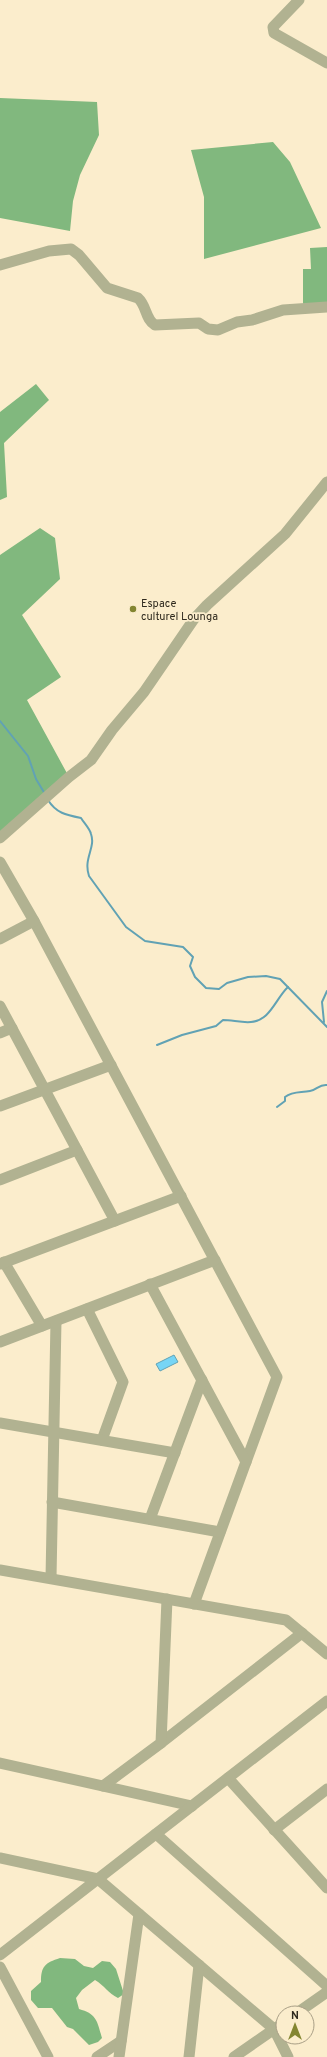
<svg xmlns="http://www.w3.org/2000/svg" width="327" height="2057" font-family="Overpass,sans-serif">
  <rect width="100%" height="100%" fill="#fbedcc"/>
  <g fill="#81b87e">
    <path d="M0,98L97,102L99,135L80,175L73,201L70,231L0,218Z"/>
    <path d="M273,142L290,162L321,228L204,259V197L191,150Z"/>
    <path d="M327,247V307L303,308V269H311L310,248Z"/>
    <path d="M36,384L49,400L4,443L7,497L0,500V412Z"/>
    <path d="M40,528L55,538L60,579L22,615L61,677L27,700L69,777L0,838V555Z"/>
    <path d="M60,1958L75,1959L84,1966L93,1968L102,1961L110,1962L116,1969L124,1994L118,1998C108,1993 105,1986 95,1980L82,1990L76,1998L79,2009C97,2014 97,2021 102,2038L98,2042L89,2045L73,2029L67,2027L52,2008H38L31,2000V1991L41,1982C41,1966 45,1963 60,1958Z"/>
  </g>
  <path fill="#76d5f5" stroke="#61a2b4" d="M174,1355L178,1362L160,1371L156,1364Z"/>
  <g fill="none" stroke-linecap="round" stroke-linejoin="round">
    <g stroke="#61a2b4" stroke-width="2">
      <path d="M0,721L28,756L36,779L45,794"/>
      <path d="M48,800C56,813 66,815 81,818C84,823 90,829 91,834C96,848 83,858 89,876L126,927L145,941L183,947L193,957L190,966L195,977L206,988L219,989L227,983L248,977L266,976L280,979L327,1027"/>
      <path d="M324,1022L322,1002L327,991"/>
      <path d="M157,1045L182,1035L216,1026L223,1020C232,1020 242,1023 251,1022C270,1021 276,998 288,987"/>
      <path d="M277,1107L285,1101V1097C293,1091 301,1093 310,1091C317,1090 319,1084 327,1085"/>
    </g>
    <g stroke="#b1b291" stroke-width="11">
      <path d="M299,0L273,27L274,33L327,63"/>
      <path d="M0,265L49,251L71,249L79,255L107,288L138,298C147,306 145,319 155,325L199,323L208,329L218,330L237,322L252,320L283,310L327,307"/>
      <path d="M0,838L69,777L91,760L112,730L144,692L194,619L207,605L285,534L327,482"/>
      <path d="M0,862L34,921L277,1377L194,1604"/>
      <path d="M0,939L34,921"/>
      <path d="M0,1006L115,1221"/>
      <path d="M0,1033L12,1028"/>
      <path d="M0,1106L111,1065"/>
      <path d="M0,1180L77,1150"/>
      <path d="M4,1262L42,1326"/>
      <path d="M0,1264L181,1196"/>
      <path d="M150,1284L246,1462"/>
      <path d="M87,1309L123,1382L102,1440"/>
      <path d="M0,1342L215,1260"/>
      <path d="M0,1423L175,1453"/>
      <path d="M52,1502L220,1532"/>
      <path d="M150,1519L202,1380"/>
      <path d="M0,1570L286,1620L327,1654"/>
      <path d="M51,1578L56,1321"/>
      <path d="M161,1743L302,1633"/>
      <path d="M0,1763L192,1806"/>
      <path d="M228,1778L327,1888"/>
      <path d="M103,1786L161,1743L167,1599"/>
      <path d="M274,1830L327,1789"/>
      <path d="M156,1834L327,1986"/>
      <path d="M0,1858L98,1879L274,2029L288,2057"/>
      <path d="M0,1955L327,1701"/>
      <path d="M0,1967L48,2057"/>
      <path d="M297,2013L327,1992"/>
      <path d="M97,2057L121,2041"/>
      <path d="M119,2057L139,1914"/>
      <path d="M189,2057L199,1965"/>
      <path d="M234,2057L283,2023"/>
    </g>
  </g>
  <circle fill="#838530" stroke="#fbedcc" stroke-width="1.5" cx="133" cy="609" r="4"/>
  <g text-anchor="middle" stroke-width="3.5" stroke-linejoin="round" paint-order="stroke">
    <g font-size="11" fill="#2f2a1e" stroke="#fbedcc" text-anchor="start">
      <text x="141" y="607">Espace<tspan x="141" dy="13">culturel Lounga</tspan></text>
    </g>
  </g>
  <g transform="translate(295 2025)"><circle r="19" fill="#fbedcc" stroke="#a99f86"/>
  <path d="M0-3L7 15L0 10L-7 15Z" fill="#838530"/>
  <text y="-6" font-size="11" font-weight="bold" text-anchor="middle" fill="#2f2a1e">N</text>
  </g>
</svg>
